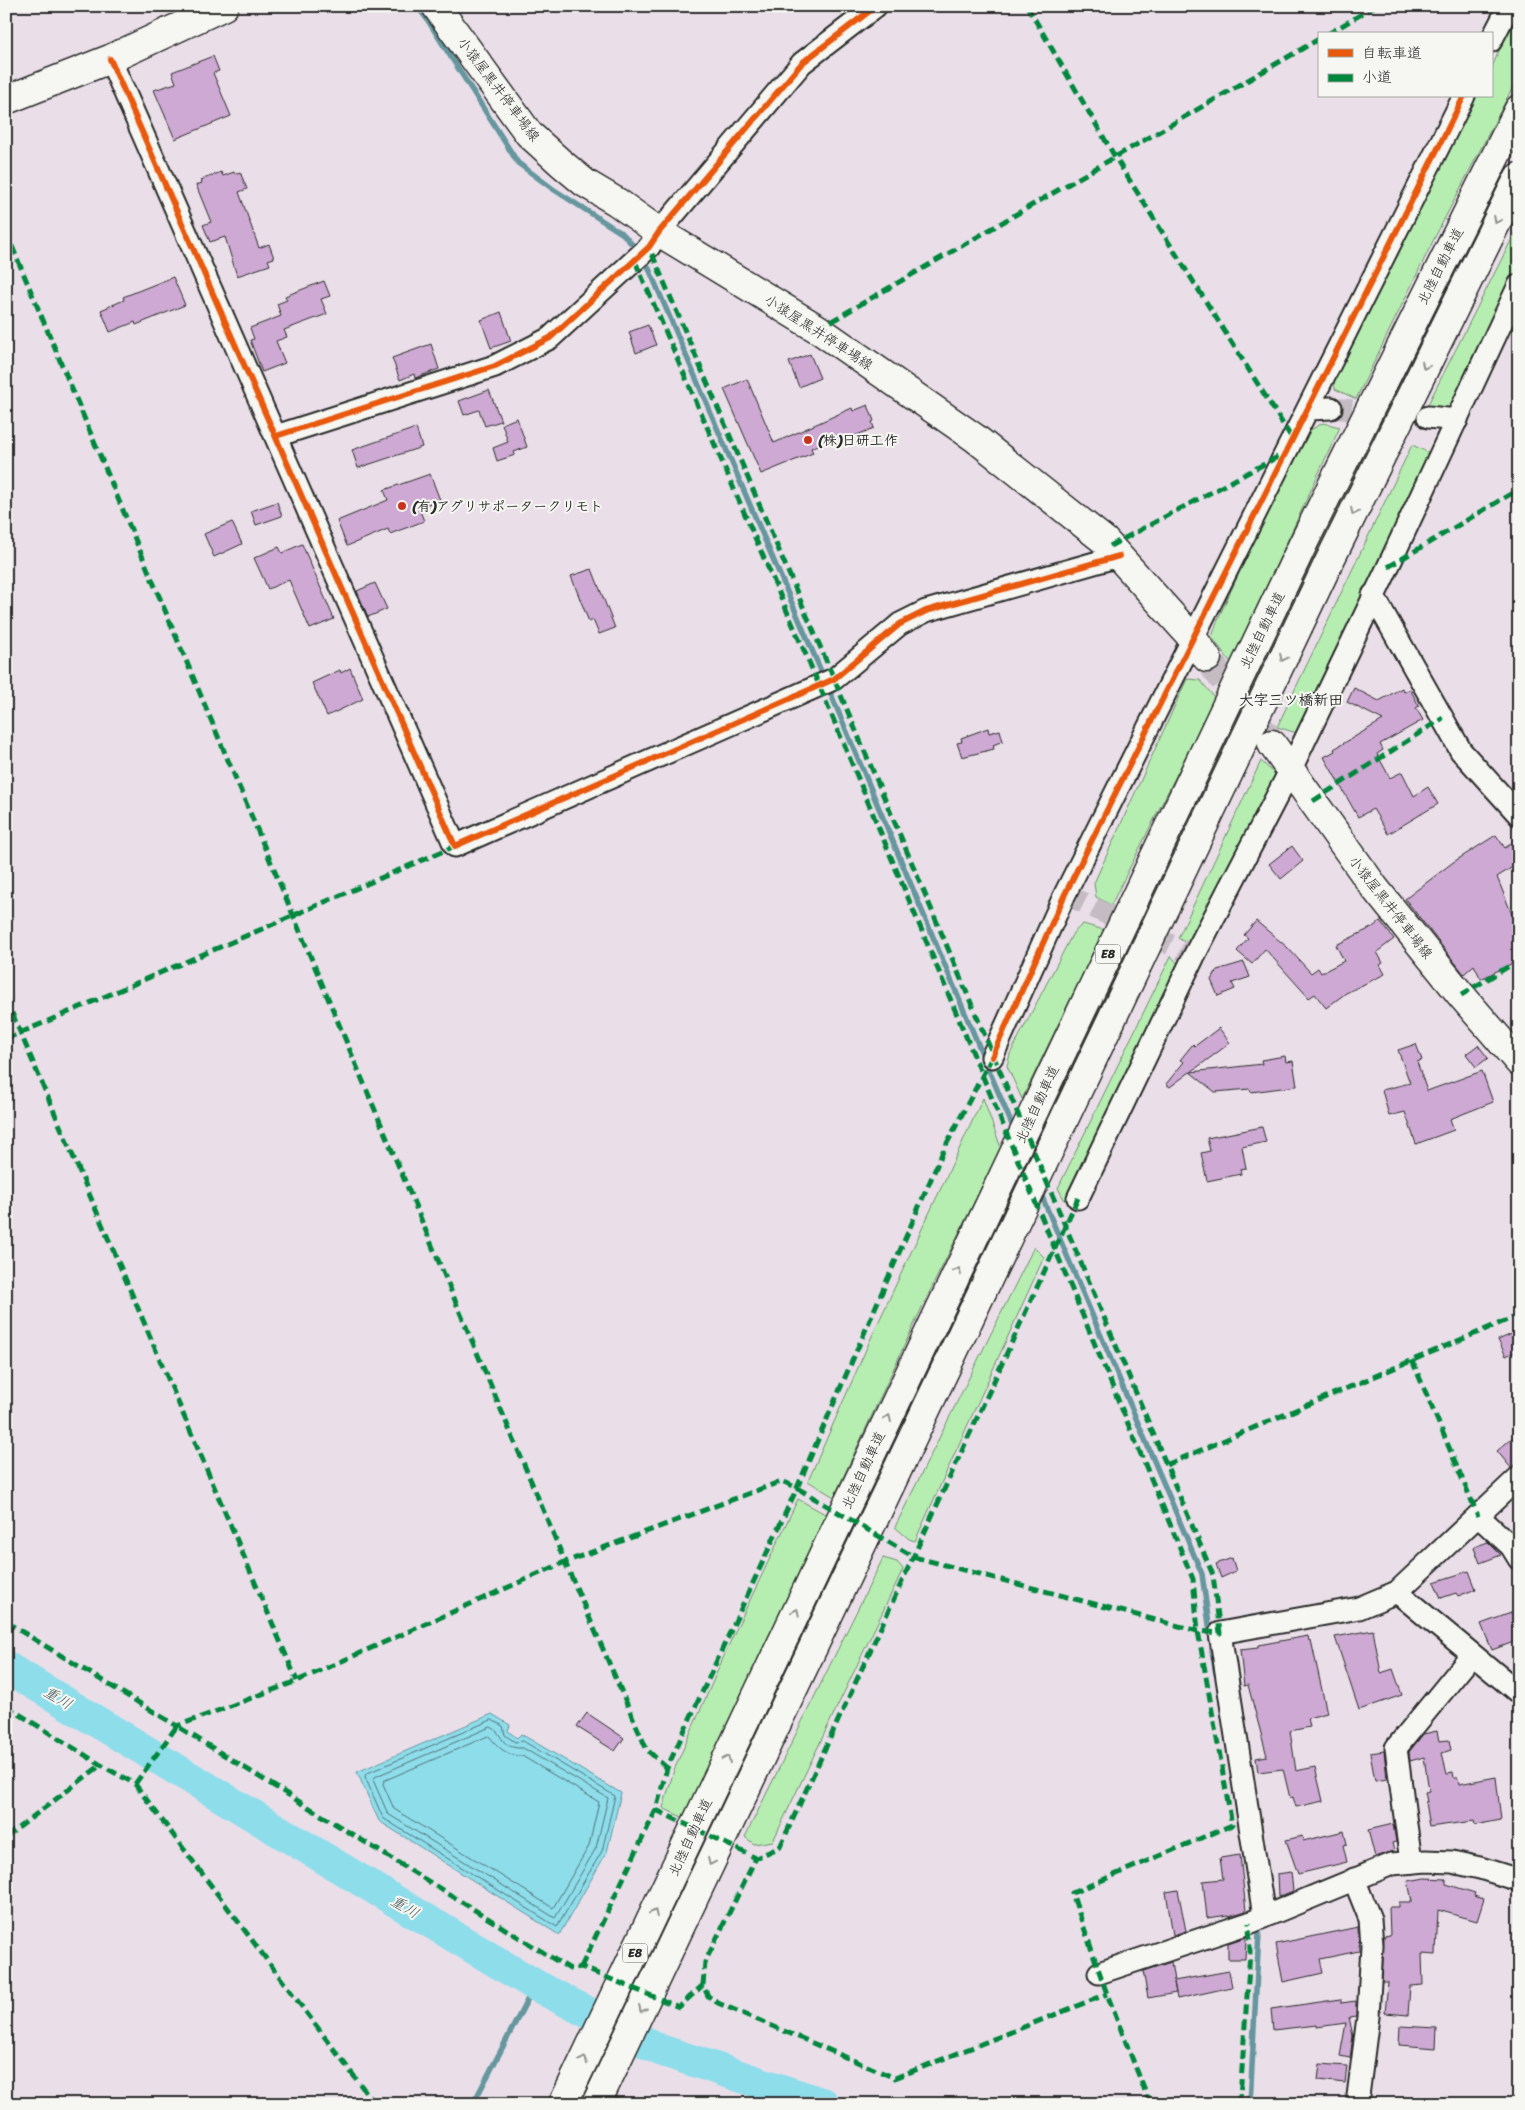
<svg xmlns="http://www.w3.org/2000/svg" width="1525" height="2110" font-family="Sriracha,'Klee One',sans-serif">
  <rect width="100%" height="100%" fill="#eadfe9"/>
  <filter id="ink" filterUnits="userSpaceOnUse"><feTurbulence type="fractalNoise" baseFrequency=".02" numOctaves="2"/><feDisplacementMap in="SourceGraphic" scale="10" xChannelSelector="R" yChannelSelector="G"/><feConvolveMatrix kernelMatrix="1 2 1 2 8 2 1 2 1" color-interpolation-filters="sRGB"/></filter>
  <g filter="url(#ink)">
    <g fill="#b6eeb1" stroke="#708c6e">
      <path d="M1517,24L1519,25V75L1434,239L1356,399L1335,389L1334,380L1443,158L1477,96H1491V69L1507,33Z"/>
      <path d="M1519,225V267L1452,409L1423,414Z"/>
      <path d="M1323,423L1340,427L1231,663L1212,637L1218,619L1303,434Z"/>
      <path d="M1412,445L1432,454L1297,733L1277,727Z"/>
      <path d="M1187,679L1200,680L1215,698L1111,905L1096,897L1094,883Z"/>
      <path d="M1261,761L1276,775L1191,946L1178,938Z"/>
      <path d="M1083,924L1104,930L1022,1099L1007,1066L1010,1054L1073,933Z"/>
      <path d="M1171,956L1181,967L1065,1201L1058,1188Z"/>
      <path d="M983,1098L1001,1148L924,1303L834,1497L808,1481L872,1336Z"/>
      <path d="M1034,1247L1044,1257L915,1541L909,1539L895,1527Z"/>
      <path d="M798,1499L825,1514L824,1518L686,1819L663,1808L674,1770L731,1640Z"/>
      <path d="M883,1558L897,1562L903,1569L773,1841L754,1844L745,1837Z"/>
    </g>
    <path fill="#8eddeb" stroke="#66969e" d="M492,1714L510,1725L508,1731L517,1738L521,1734L621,1793L607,1852L559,1935L379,1821L357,1772Z"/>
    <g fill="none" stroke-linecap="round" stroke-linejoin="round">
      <g stroke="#537278" stroke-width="1">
        <path d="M492,1720L503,1726L505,1735L515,1742L523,1741L615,1796L602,1851L557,1927L383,1818L365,1777L366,1774Z"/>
        <path d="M491,1727C504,1733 499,1749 523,1748L608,1798L596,1848L555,1918L388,1814L373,1780L375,1777Z"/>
        <path d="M489,1736C498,1747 506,1756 522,1756L599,1802L589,1846L553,1908L394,1809L383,1784L384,1781Z"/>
      </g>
      <g stroke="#66969e" stroke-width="5.5">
        <path d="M417,6L427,19L518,163L553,189L623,234L637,250"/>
        <path d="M644,257L824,678"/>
        <path d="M828,687L1015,1132"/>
        <path d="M1040,1192L1202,1574L1211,1639"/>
        <path d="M1212,1651L1216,1674"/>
        <path d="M473,2104L535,1985"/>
        <path d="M1250,2104L1259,1933L1257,1924"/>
      </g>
      <path stroke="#8eddeb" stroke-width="32" d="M6,1667L535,1985L660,2050L824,2104"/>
    </g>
    <g fill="#cda9d3" stroke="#2b2b2b">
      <path d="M213,56L219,71L213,73L231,116L175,139L154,90L176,83L172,72Z"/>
      <path d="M221,172L223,176L234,172L235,174L240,172L247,189L239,192L259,248L269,244L274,258L268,260L270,265L237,276L225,237L210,242L203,225L211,222L196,185L202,183L201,180Z"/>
      <path d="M173,277L185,305L136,325L135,322L110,332L101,310L124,300L123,297Z"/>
      <path d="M324,281L330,296L321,299L327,314L284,330L287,337L276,341L285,363L262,372L250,340L254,339L250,328L281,316L277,304L287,300L285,296Z"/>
      <path d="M501,312L511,341L491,348L481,320Z"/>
      <path d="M648,325L656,345L636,353L629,332Z"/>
      <path d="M431,344L439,369L415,378L414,374L400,380L392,358Z"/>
      <path d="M810,354L820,378L799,387L789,362Z"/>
      <path d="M747,379L774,443L852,408L853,411L868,405L874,421L872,422L874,428L840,442L838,437L811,448L813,453L761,474L724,389Z"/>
      <path d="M489,390L501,421L485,426L479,410L464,415L459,401Z"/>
      <path d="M517,418L527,447L514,452L515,455L497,461L493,448L508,442L502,424Z"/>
      <path d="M416,428L422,447L358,468L352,450Z"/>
      <path d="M430,474L440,500L425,505L426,508L420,511L424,521L390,534L388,529L347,546L337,521L388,500L384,490Z"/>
      <path d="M277,502L282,516L256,525L251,511Z"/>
      <path d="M232,522L242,544L214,557L204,534Z"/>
      <path d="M302,544L334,619L310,629L289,580L268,589L254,558L279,547L282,553Z"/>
      <path d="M592,569L615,628L599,634L593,620L589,622L571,576Z"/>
      <path d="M375,583L387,609L368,617L357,591Z"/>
      <path d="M350,668L363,699L327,716L312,683L340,670L341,673Z"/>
      <path d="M1354,688L1379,701L1402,688L1404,692L1410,689L1419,706L1416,708L1423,720L1380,744L1383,750L1377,754L1390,778L1402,772L1414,796L1428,787L1438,804L1388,834L1373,809L1358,817L1324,757L1335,751L1334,749L1383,720L1347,702Z"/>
      <path d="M988,728L989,733L1000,730L1003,741L993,745L994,749L962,757L957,743L962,742L961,738Z"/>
      <path d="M1496,835L1505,848L1512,843L1519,854V863L1497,877L1519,932V960L1481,979L1474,965L1464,974L1405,899L1452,863Z"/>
      <path d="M1292,846L1303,861L1281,879L1269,864Z"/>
      <path d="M1256,921L1287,947L1311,973L1318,968L1321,973L1344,961L1336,945L1373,927L1380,921L1394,939L1377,952L1383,963L1380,965L1385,974L1346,993L1326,1008L1315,994L1309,998L1265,949L1252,964L1237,951L1248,938L1244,935Z"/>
      <path d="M1244,962L1250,977L1232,983L1235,989L1218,996L1211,980L1217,970Z"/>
      <path d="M1219,1028L1230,1043L1191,1072L1262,1064L1261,1060L1285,1056L1286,1062L1293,1061L1297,1086L1251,1092L1250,1089L1215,1092L1190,1072L1170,1087L1166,1084L1184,1062L1180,1060L1193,1044L1195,1046Z"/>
      <path d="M1416,1044L1422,1060L1417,1062L1427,1091L1482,1071L1493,1102L1450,1119L1454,1130L1416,1144L1405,1112L1389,1116L1382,1090L1410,1083L1398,1050Z"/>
      <path d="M1478,1045L1488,1058L1476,1067L1466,1054Z"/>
      <path d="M1262,1127L1266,1142L1242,1147L1246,1168L1240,1169L1241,1174L1207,1181L1201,1153L1210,1151L1207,1138Z"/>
      <path d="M1519,1331V1350L1506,1356L1498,1340Z"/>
      <path d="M1519,1432V1461L1511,1468L1497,1451Z"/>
      <path d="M1488,1542L1501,1555L1480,1563L1474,1547Z"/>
      <path d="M1232,1558L1236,1571L1221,1578L1216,1564Z"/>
      <path d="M1469,1571L1476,1589L1458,1596L1456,1593L1441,1598L1434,1582Z"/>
      <path d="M1519,1610V1640L1492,1650L1481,1624Z"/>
      <path d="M1373,1630L1381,1673L1393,1669L1402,1695L1359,1710L1335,1637Z"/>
      <path d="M1308,1636L1309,1641L1311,1640L1327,1713L1308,1718L1310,1727L1290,1731L1296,1771L1315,1767L1323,1801L1296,1807L1293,1797L1290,1798L1283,1769L1258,1772L1256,1758L1267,1756L1248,1685L1244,1686L1240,1650L1258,1648V1645Z"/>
      <path d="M587,1713L624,1738L615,1751L577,1727Z"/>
      <path d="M1437,1731L1439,1741L1449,1740L1451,1750L1442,1753L1447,1773L1453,1772L1454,1778H1458L1459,1784L1496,1777L1501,1820L1475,1825L1474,1821L1429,1827L1425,1802H1427L1425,1792L1429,1791L1424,1757L1410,1761L1409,1752L1423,1734Z"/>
      <path d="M1384,1751L1387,1779L1375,1781L1370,1753Z"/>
      <path d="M1393,1824L1396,1842L1392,1843L1394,1851L1375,1857L1368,1830Z"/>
      <path d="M1344,1831L1347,1844L1343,1845L1347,1862L1298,1874L1286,1840L1302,1836L1303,1841Z"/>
      <path d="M1240,1855L1246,1911L1229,1916V1915L1207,1918L1203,1881L1223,1879L1220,1858Z"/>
      <path d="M1291,1872L1293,1891L1278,1897L1277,1874Z"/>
      <path d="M1425,1878L1446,1879V1884L1475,1893L1474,1896L1484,1899L1477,1921L1438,1910L1436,1955L1422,1954L1423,1985L1410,1986L1408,2015L1385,2013L1388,1982H1382L1384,1936L1390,1935L1389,1907H1399V1902H1412L1408,1881Z"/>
      <path d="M1178,1890L1186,1931L1173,1935L1166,1892Z"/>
      <path d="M1358,1927L1359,1951L1320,1959L1323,1973L1283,1982L1276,1944Z"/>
      <path d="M1246,1937L1245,1959H1228V1943Z"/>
      <path d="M1171,1962L1174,1981L1229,1971L1232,1987L1177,1999L1174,1982L1176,1993L1148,1998L1143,1971Z"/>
      <path d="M1341,1999V2003L1356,2001V2016L1349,2017L1353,2036L1350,2058L1340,2056L1346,2023L1317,2027V2025L1273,2030L1271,2009Z"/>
      <path d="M1400,2026L1437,2028L1436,2048L1399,2045Z"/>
      <path d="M1320,2064L1347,2066L1345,2083L1318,2080Z"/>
    </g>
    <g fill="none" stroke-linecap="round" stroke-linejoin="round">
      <g stroke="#c4bbc3" stroke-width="21" stroke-dasharray="21 11" stroke-linecap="butt">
        <path d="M1331,408L1415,416"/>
        <path d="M1065,894L1194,956"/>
      </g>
      <path stroke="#c4bbc3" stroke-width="28" stroke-dasharray="28 14" stroke-linecap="butt" d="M1207,658L1268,738"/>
      <defs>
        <g id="minor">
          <path d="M1491,41L1509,6"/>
          <path d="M110,59L455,846L834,679L900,624L926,611L1119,556"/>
          <path d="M1309,409L1331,408"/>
          <path d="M1428,417L1457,420"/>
          <path d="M276,436L495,366L550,338L649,247L659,232L802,63L876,6"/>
          <path d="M1373,595L1461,751L1519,815"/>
          <path d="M992,1057L1065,894L1464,96"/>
          <path d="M1078,1198L1194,956L1291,769L1388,567L1519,285"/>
          <path d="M1478,1516L1511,1546L1519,1559"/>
          <path d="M1397,1592L1519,1693"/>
          <path d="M1411,1862L1396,1748L1472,1655"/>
          <path d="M1354,1879L1370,1919L1372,1945L1368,2017L1357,2104"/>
          <path d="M1264,1916L1220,1633L1359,1608L1397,1592L1519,1477"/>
          <path d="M1099,1973L1249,1923L1392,1864L1426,1861L1452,1862L1480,1868L1519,1880"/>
        </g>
        <path id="tertiary" d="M6,100L110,59L224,6"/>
        <g id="secondary">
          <path d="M436,6L529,134L561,163L585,183L617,202L659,232L818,329L975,438L1105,541L1194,640L1207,658"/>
          <path d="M1272,744L1374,887L1461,995L1519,1062"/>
        </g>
        <g id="motorway">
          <path d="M563,2104L1303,544L1519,109"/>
          <path d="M596,2104L1328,564L1519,177"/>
        </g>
      </defs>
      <use href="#minor" stroke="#2b2b2b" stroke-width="25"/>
      <use href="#tertiary" stroke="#2b2b2b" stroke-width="31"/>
      <use href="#secondary" stroke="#2b2b2b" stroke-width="31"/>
      <use href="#motorway" stroke="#2b2b2b" stroke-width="31"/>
      <use href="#minor" stroke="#f6f6f2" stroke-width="21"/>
      <use href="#tertiary" stroke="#f6f6f2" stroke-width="28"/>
      <use href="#secondary" stroke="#f6f6f2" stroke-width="28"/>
      <use href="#motorway" stroke="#f6f6f2" stroke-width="28"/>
      <g stroke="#00873e" stroke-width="5" stroke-dasharray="10 5" stroke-linecap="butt">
        <path d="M1027,6L1115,157L1293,440"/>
        <path d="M1328,34L1375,6"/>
        <path d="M6,232L565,1562L647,1750L667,1768"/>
        <path d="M635,261L819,685L1193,1579L1198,1631L1232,1825L1072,1893L1107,1994L1150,2104"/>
        <path d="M818,329L1319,39"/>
        <path d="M1110,546L1285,453"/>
        <path d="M1388,567L1519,489"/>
        <path d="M1313,801L1443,718"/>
        <path d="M1461,995L1519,960"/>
        <path d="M6,999L297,1681"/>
        <path d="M6,1039L455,846"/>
        <path d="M1078,1198L780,1847L756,1858L705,1962L703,1985L708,1996L718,2003L895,2078L1107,1994"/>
        <path d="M1412,1360L1478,1516"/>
        <path d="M1166,1465L1519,1315"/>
        <path d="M6,1622L177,1726L297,1681L565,1562L782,1481L797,1488L914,1557L1198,1631L1220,1633L1213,1575L834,679L649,247"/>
        <path d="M6,1706L101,1765L135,1784L375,2104"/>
        <path d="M135,1784L177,1726L570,1969L581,1967L679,2007L703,1985"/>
        <path d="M656,1810L756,1858"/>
        <path d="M6,1837L101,1765"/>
        <path d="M581,1967L656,1810L667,1768L797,1488L944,1149L992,1057"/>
        <path d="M1223,2104L1240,2098"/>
        <path d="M1241,2104L1240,2098L1250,1952L1249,1923"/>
      </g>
      <defs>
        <g id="cycleway">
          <path d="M110,59L455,846L834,679L900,624L926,611L1119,556"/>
          <path d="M276,436L495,366L550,338L649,247L659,232L802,63L876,6"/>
          <path d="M992,1057L1065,894L1464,96"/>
        </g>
      </defs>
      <use href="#cycleway" stroke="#f6f6f2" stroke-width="9"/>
      <use href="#cycleway" stroke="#e8590c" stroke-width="6"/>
    </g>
    <defs><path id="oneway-chevron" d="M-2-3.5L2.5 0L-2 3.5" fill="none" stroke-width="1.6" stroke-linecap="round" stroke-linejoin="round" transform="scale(1.25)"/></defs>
    <g stroke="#90908e">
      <use href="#oneway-chevron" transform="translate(1497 220) rotate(116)"/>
      <use href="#oneway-chevron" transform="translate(1425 366) rotate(116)"/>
      <use href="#oneway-chevron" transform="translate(1354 512) rotate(116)"/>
      <use href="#oneway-chevron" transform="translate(1283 658) rotate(116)"/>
      <use href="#oneway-chevron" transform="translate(958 1271) rotate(-65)"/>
      <use href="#oneway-chevron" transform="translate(888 1418) rotate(-65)"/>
      <use href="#oneway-chevron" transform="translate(796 1612) rotate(-65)"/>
      <use href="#oneway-chevron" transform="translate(727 1759) rotate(-65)"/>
      <use href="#oneway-chevron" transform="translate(711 1862) rotate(115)"/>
      <use href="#oneway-chevron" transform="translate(654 1913) rotate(-64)"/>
      <use href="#oneway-chevron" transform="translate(642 2009) rotate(115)"/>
      <use href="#oneway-chevron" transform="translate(584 2060) rotate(-64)"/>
    </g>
  </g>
  <g fill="#c8321e" stroke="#f6f6f2" stroke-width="2">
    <circle cx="808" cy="440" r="5"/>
    <circle cx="402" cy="506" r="5"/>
  </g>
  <g text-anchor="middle" stroke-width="4" stroke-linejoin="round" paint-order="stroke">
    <g fill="#f6f6f2" stroke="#686867" stroke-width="1">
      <rect x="1095.5" y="944.5" width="25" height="19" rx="4"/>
      <rect x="622.5" y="1943.5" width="25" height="19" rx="4"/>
    </g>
    <g font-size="12" font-weight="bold" fill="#2b2b2b">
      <text x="1108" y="958">E8</text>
      <text x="635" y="1957">E8</text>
    </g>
    <g font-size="14" fill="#2b2b2b" stroke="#f6f6f2">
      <text transform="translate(499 89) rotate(53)" y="5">小猿屋黒井停車場線</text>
      <text transform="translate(1440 266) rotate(-63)" y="5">北陸自動車道</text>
      <text transform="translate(819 332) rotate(33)" y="5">小猿屋黒井停車場線</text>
      <text transform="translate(1262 630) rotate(-64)" y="5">北陸自動車道</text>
      <text transform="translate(1391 907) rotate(52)" y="5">小猿屋黒井停車場線</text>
      <text transform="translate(1037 1104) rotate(-65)" y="5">北陸自動車道</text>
      <text transform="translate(863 1470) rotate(-65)" y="5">北陸自動車道</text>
      <text transform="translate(690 1837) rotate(-65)" y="5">北陸自動車道</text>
    </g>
    <g font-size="14" font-weight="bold" fill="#2b2b2b" stroke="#f6f6f2" text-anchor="start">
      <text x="818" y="445">(株)日研工作</text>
      <text x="412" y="511">(有)アグリサポータークリモト</text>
    </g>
    <g font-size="15" font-weight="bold" fill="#2b2b2b" stroke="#f6f6f2">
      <text x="1291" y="705">大字三ツ橋新田</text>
    </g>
    <g font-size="15" font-style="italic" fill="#44585b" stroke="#f6f6f2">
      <text transform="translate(58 1698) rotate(31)" y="5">重川</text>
      <text transform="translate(405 1907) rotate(31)" y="5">重川</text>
    </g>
  </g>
  <rect width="1525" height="2110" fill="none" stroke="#f6f6f2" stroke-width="25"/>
  <rect x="12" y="12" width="1500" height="2085" fill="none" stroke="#2b2b2b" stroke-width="2" filter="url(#ink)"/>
  <rect x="1318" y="32" width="175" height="65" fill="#f6f6f2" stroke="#a5a5a2"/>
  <rect x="1328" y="49" width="25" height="8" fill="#e8590c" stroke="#a5a5a2"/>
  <text x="1362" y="58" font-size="15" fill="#2b2b2b">自転車道</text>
  <rect x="1328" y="74" width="25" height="8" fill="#00873e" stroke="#a5a5a2"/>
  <text x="1362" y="82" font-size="15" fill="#2b2b2b">小道</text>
</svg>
